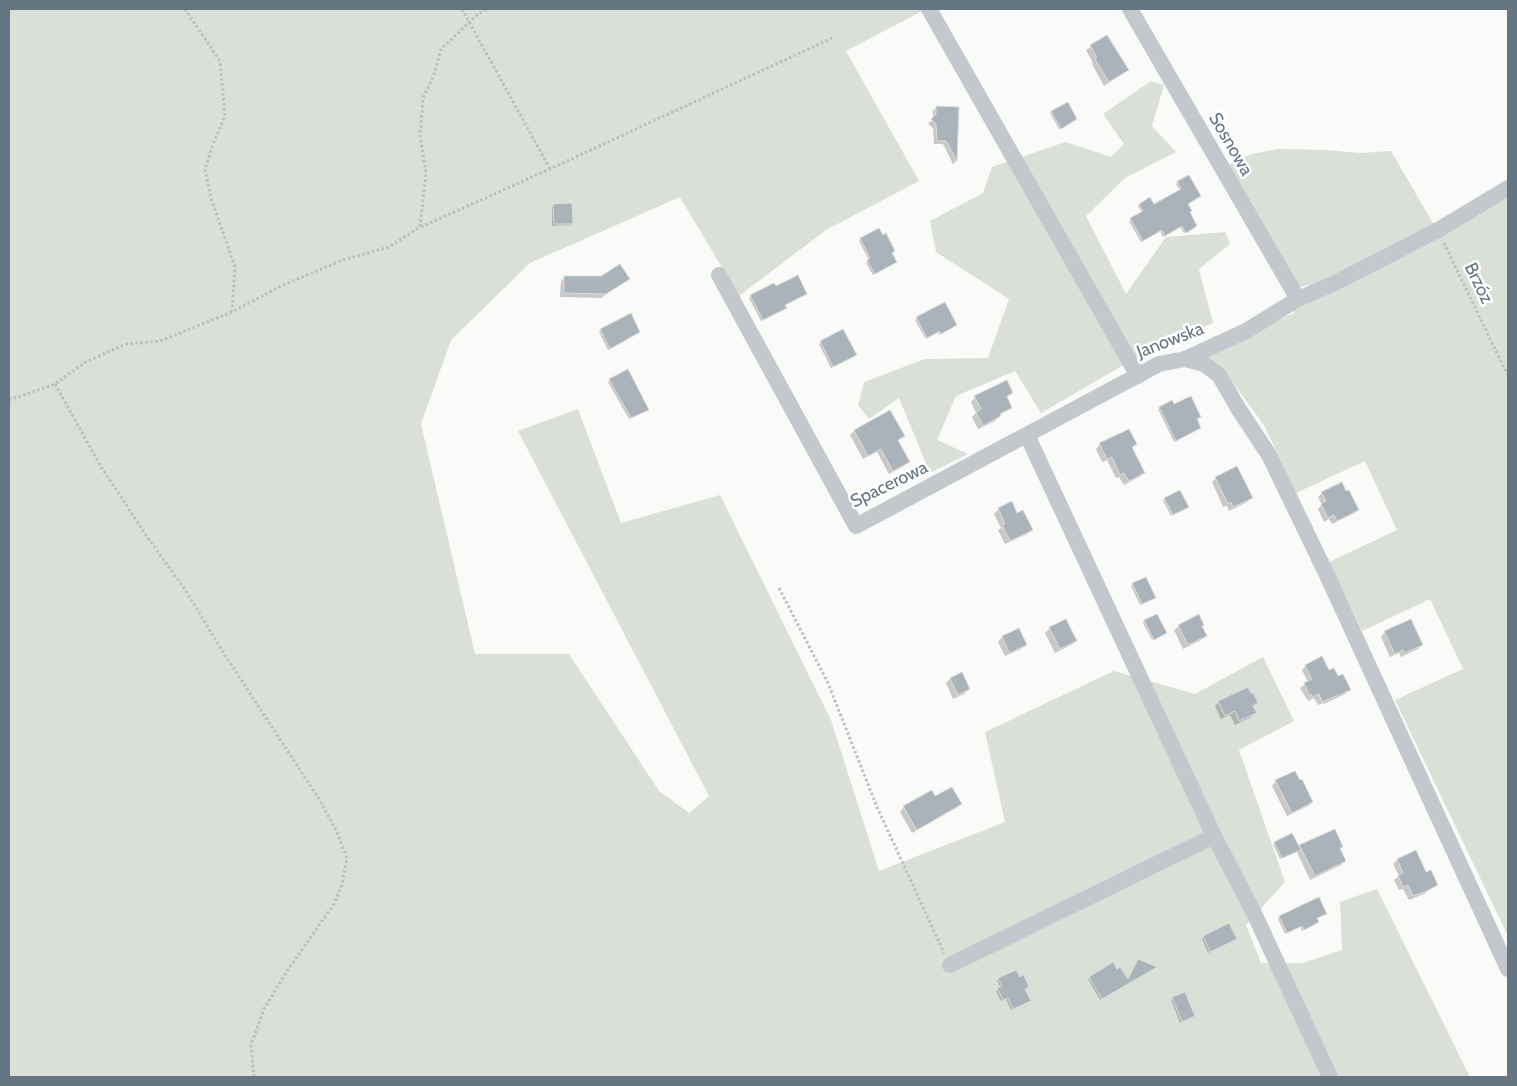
<svg xmlns="http://www.w3.org/2000/svg" width="1517" height="1086" font-family="Cabin,sans-serif">
  <rect width="100%" height="100%" fill="#fafaf8"/>
  <g fill="#dadfd7">
    <path d="M9,9H926L846,51L919,181L826,230L739,296L680,197L530,263L451,340L421,424L475,654H569L659,791L689,813L709,796L518,431L578,409L621,523L720,495L831,720L879,871L1005,822L985,732L1114,671L1195,694L1263,657L1294,721L1239,750L1285,882L1246,925L1261,963H1303L1342,950L1340,902L1377,889L1470,1077H9Z"/>
    <path d="M1151,81L1164,85L1152,126L1176,152L1125,178L1086,216L1126,294L1166,237L1225,232L1230,244L1199,269L1213,323L1141,355L1041,413L1015,371L956,396L937,440L968,454L930,473L899,398L869,419L858,405L864,382L925,359L988,358L1009,299L936,252L930,221L983,193L992,167L1065,142L1111,157L1124,144L1103,114Z"/>
    <path d="M1279,149L1326,150L1361,153L1391,151L1434,225L1320,283L1299,287L1228,165L1252,154Z"/>
    <path d="M1508,193V936L1395,700L1463,669L1430,599L1362,631L1329,562L1397,530L1365,461L1296,493L1264,425L1233,383L1195,357L1294,313L1293,309Z"/>
  </g>
  <g fill="#0003">
    <path d="M1106,37L1128,70L1104,86L1092,64L1093,63L1086,50Z"/>
    <path d="M937,107L958,108L956,161L953,164L943,144H934L933,128L928,124L933,119V111Z"/>
    <path d="M1052,112L1076,119L1059,129L1050,113Z"/>
    <path d="M1178,182L1198,198L1187,204L1194,228L1184,233L1180,227L1163,237L1160,231L1141,242L1129,221L1142,213L1138,206L1140,205L1154,206L1180,191L1176,184Z"/>
    <path d="M554,205L571,223L570,225L552,226V207Z"/>
    <path d="M878,229L896,262L873,275L866,263L869,260L859,241Z"/>
    <path d="M565,277L601,278H628L601,298L560,297L561,281Z"/>
    <path d="M751,296L784,305L783,310L761,321L749,298Z"/>
    <path d="M631,315L639,332L608,350L599,332Z"/>
    <path d="M917,318L956,325L939,335L938,331L925,338L915,320Z"/>
    <path d="M821,342L853,356L831,368L819,344Z"/>
    <path d="M610,380L646,411L629,419L608,382Z"/>
    <path d="M1012,393L1007,397L1011,407L999,415L995,421L978,429L972,417L976,413L971,402L975,398Z"/>
    <path d="M1160,408L1196,420L1200,428L1174,442L1158,409Z"/>
    <path d="M854,431L903,436L897,441L908,462L904,466L889,474L877,452L863,459L850,435Z"/>
    <path d="M1100,444H1135L1131,448L1143,473L1139,477L1124,485L1119,477L1116,478L1107,460L1102,462L1096,449Z"/>
    <path d="M1216,478L1251,498L1247,502L1229,511L1227,506L1223,507L1212,482Z"/>
    <path d="M1322,493L1357,510L1353,514L1332,524L1329,519L1324,522L1318,509L1322,505L1318,497Z"/>
    <path d="M1165,499L1187,507L1171,516L1163,501Z"/>
    <path d="M1011,503L1017,515L1031,529L1027,534L1005,544L998,530L1001,528L994,514L999,509Z"/>
    <path d="M1133,584L1154,598L1140,605L1131,586Z"/>
    <path d="M1145,621L1163,635L1152,640L1143,623Z"/>
    <path d="M1179,626L1201,627L1206,636L1201,640L1183,649L1174,630Z"/>
    <path d="M1050,628L1076,641L1071,645L1055,653L1045,633Z"/>
    <path d="M1018,630L1025,644L1021,649L1005,656L998,642L1002,637Z"/>
    <path d="M1385,632L1422,644L1418,649L1401,657L1399,653L1390,657L1381,637Z"/>
    <path d="M1306,666L1329,672L1349,690L1345,694L1324,704L1323,703L1318,705L1314,698L1308,701L1300,688L1308,682L1302,670Z"/>
    <path d="M950,679L969,689L964,694L953,699L946,683Z"/>
    <path d="M1219,702L1257,703L1253,707L1255,712L1251,717L1235,725L1230,715L1221,719L1215,706Z"/>
    <path d="M1276,781L1299,782L1312,802L1308,806L1287,816L1272,786Z"/>
    <path d="M935,798L960,804L956,808L912,833L900,812L904,807Z"/>
    <path d="M1275,843L1298,848L1300,846H1342L1339,849L1345,861L1341,865L1310,880L1297,852L1280,859L1273,844Z"/>
    <path d="M1415,852L1426,874L1436,884L1424,894L1409,900L1403,889L1399,890L1394,880L1399,876L1393,864L1397,860Z"/>
    <path d="M1324,915L1316,919V924L1302,931L1300,926L1285,934L1278,919L1279,917Z"/>
    <path d="M1204,937L1233,941L1208,953L1202,939Z"/>
    <path d="M1138,960L1154,969L1100,1000L1088,979L1116,970L1127,981Z"/>
    <path d="M999,979L1028,987L1024,990L1028,1002L1011,1010L1006,999L1001,1001L996,991L1001,988L997,981Z"/>
    <path d="M1173,998L1194,1016L1180,1023L1171,1000Z"/>
  </g>
  <g fill="#aab3b9" stroke="#dcdcda">
    <path d="M1107,35L1129,70L1109,82L1095,59L1097,58L1090,45Z"/>
    <path d="M1068,102L1077,119L1061,129L1051,111Z"/>
    <path d="M936,106L959,107L957,161L946,141H937L936,124L931,119L936,114Z"/>
    <path d="M1189,175L1201,196L1188,204L1192,211L1190,212L1197,226L1186,233L1182,226L1165,236L1162,230L1143,241L1130,218L1143,211L1139,204L1150,197L1154,204L1181,189L1177,181Z"/>
    <path d="M572,203L573,224H554L553,204Z"/>
    <path d="M879,228L883,235L886,233L895,251L892,253L897,262L875,274L867,260L870,258L860,238Z"/>
    <path d="M620,264L630,279L606,294L564,293V276H601Z"/>
    <path d="M798,275L807,294L785,305L787,308L763,320L750,295L774,283L776,286Z"/>
    <path d="M945,302L957,325L941,334L940,331L927,338L916,317Z"/>
    <path d="M631,313L640,332L610,349L600,329Z"/>
    <path d="M843,329L857,355L833,367L820,341Z"/>
    <path d="M628,369L649,410L631,418L609,379Z"/>
    <path d="M1007,380L1013,393L1007,396L1012,408L1000,414L1001,416L983,426L976,412L981,409L974,396Z"/>
    <path d="M1191,396L1201,417L1197,419L1201,428L1176,441L1159,407L1172,400L1174,404Z"/>
    <path d="M890,410L905,436L898,440L910,462L893,471L881,449L868,456L854,430Z"/>
    <path d="M1129,429L1137,444L1132,447L1145,473L1129,481L1124,473L1120,475L1112,457L1107,459L1099,443Z"/>
    <path d="M1237,466L1253,498L1233,507L1231,502L1228,504L1215,477Z"/>
    <path d="M1342,482L1346,491L1349,490L1359,510L1337,521L1334,515L1328,518L1321,504L1326,501L1321,492Z"/>
    <path d="M1180,490L1189,507L1173,515L1164,498Z"/>
    <path d="M1012,501L1017,513L1023,510L1033,530L1010,541L1002,525L1005,524L998,508Z"/>
    <path d="M1146,577L1156,598L1142,604L1132,583Z"/>
    <path d="M1157,614L1167,633L1154,640L1144,620Z"/>
    <path d="M1199,614L1204,625L1202,626L1207,636L1188,645L1178,625Z"/>
    <path d="M1066,619L1077,641L1060,649L1049,627Z"/>
    <path d="M1411,619L1423,645L1405,653L1403,650L1395,654L1384,631Z"/>
    <path d="M1019,628L1027,645L1009,653L1002,636Z"/>
    <path d="M1322,656L1329,670L1334,668L1338,676L1343,674L1351,690L1322,702L1319,694L1312,697L1311,694L1309,695L1304,683L1312,679L1305,665Z"/>
    <path d="M962,672L970,689L958,695L950,678Z"/>
    <path d="M1248,687L1251,693L1253,692L1258,703L1253,706L1257,713L1239,721L1235,711L1225,716L1218,701Z"/>
    <path d="M1295,771L1300,780L1302,779L1313,802L1292,813L1275,780Z"/>
    <path d="M952,787L962,804L917,830L903,806L932,790L935,796Z"/>
    <path d="M1335,829L1343,847L1340,848L1346,861L1315,876L1299,845Z"/>
    <path d="M1292,833L1301,850L1282,858L1274,842Z"/>
    <path d="M1416,850L1426,872L1431,870L1438,885L1429,890L1413,896L1408,885L1403,887L1398,875L1403,873L1397,859Z"/>
    <path d="M1319,897L1327,914L1317,918L1319,922L1312,926L1304,930L1302,926L1287,933L1279,916Z"/>
    <path d="M1229,923L1237,939L1210,952L1203,936Z"/>
    <path d="M1138,959L1157,967L1102,999L1089,977L1113,962L1117,969L1120,967L1128,979Z"/>
    <path d="M1016,970L1020,977L1024,975L1029,987L1025,989L1031,1001L1013,1009L1008,998L1003,1000L997,988L1002,986L998,978Z"/>
    <path d="M1185,992L1195,1016L1182,1022L1172,997Z"/>
  </g>
  <g fill="none" stroke-linecap="round" stroke-linejoin="round">
    <g stroke="#bbbfc2" stroke-width="3" stroke-dasharray="2.5 2.5" stroke-linecap="butt">
      <path d="M185,9L220,61L225,116L213,144L205,169L211,198L235,267L232,311"/>
      <path d="M462,9L550,169"/>
      <path d="M421,227L550,169L832,38"/>
      <path d="M1444,243L1508,376"/>
      <path d="M55,384L100,465L150,541L184,588L223,652L319,799L336,830L347,858L342,884L334,904L289,968L264,1009L251,1045L254,1077"/>
      <path d="M9,400L55,384L86,362L126,344L160,341L232,312L283,285L343,260L389,247L420,227L426,172L420,136L423,98L434,75L441,49L478,14L487,9"/>
      <path d="M779,588L828,683L877,807L944,953"/>
    </g>
    <g stroke="#c3c8cc" stroke-width="16">
      <path d="M929,9L1138,376"/>
      <path d="M1130,9L1298,299"/>
      <path d="M719,275L856,526L1159,364L1185,359L1246,331L1298,299L1335,283L1438,230L1508,188"/>
      <path d="M1185,359L1204,364L1219,375L1238,408L1269,455L1326,573L1508,969"/>
      <path d="M1027,435L1214,836L1253,911L1330,1077"/>
      <path d="M950,965L1214,836"/>
    </g>
  </g>
  <g text-anchor="middle" stroke-width="5" stroke-linejoin="round" paint-order="stroke">
    <g font-size="18" fill="#657683" stroke="#fff">
      <text transform="translate(1231 144) rotate(60)" y="6">Sosnowa</text>
      <text transform="translate(1479 283) rotate(64)" y="6">Brzóz</text>
      <text transform="translate(1170 340) rotate(-21)" y="6">Janowska</text>
      <text transform="translate(889 484) rotate(-26)" y="6">Spacerowa</text>
    </g>
  </g>
  <rect width="1517" height="1086" fill="none" stroke="#657683" stroke-width="20"/>
</svg>
